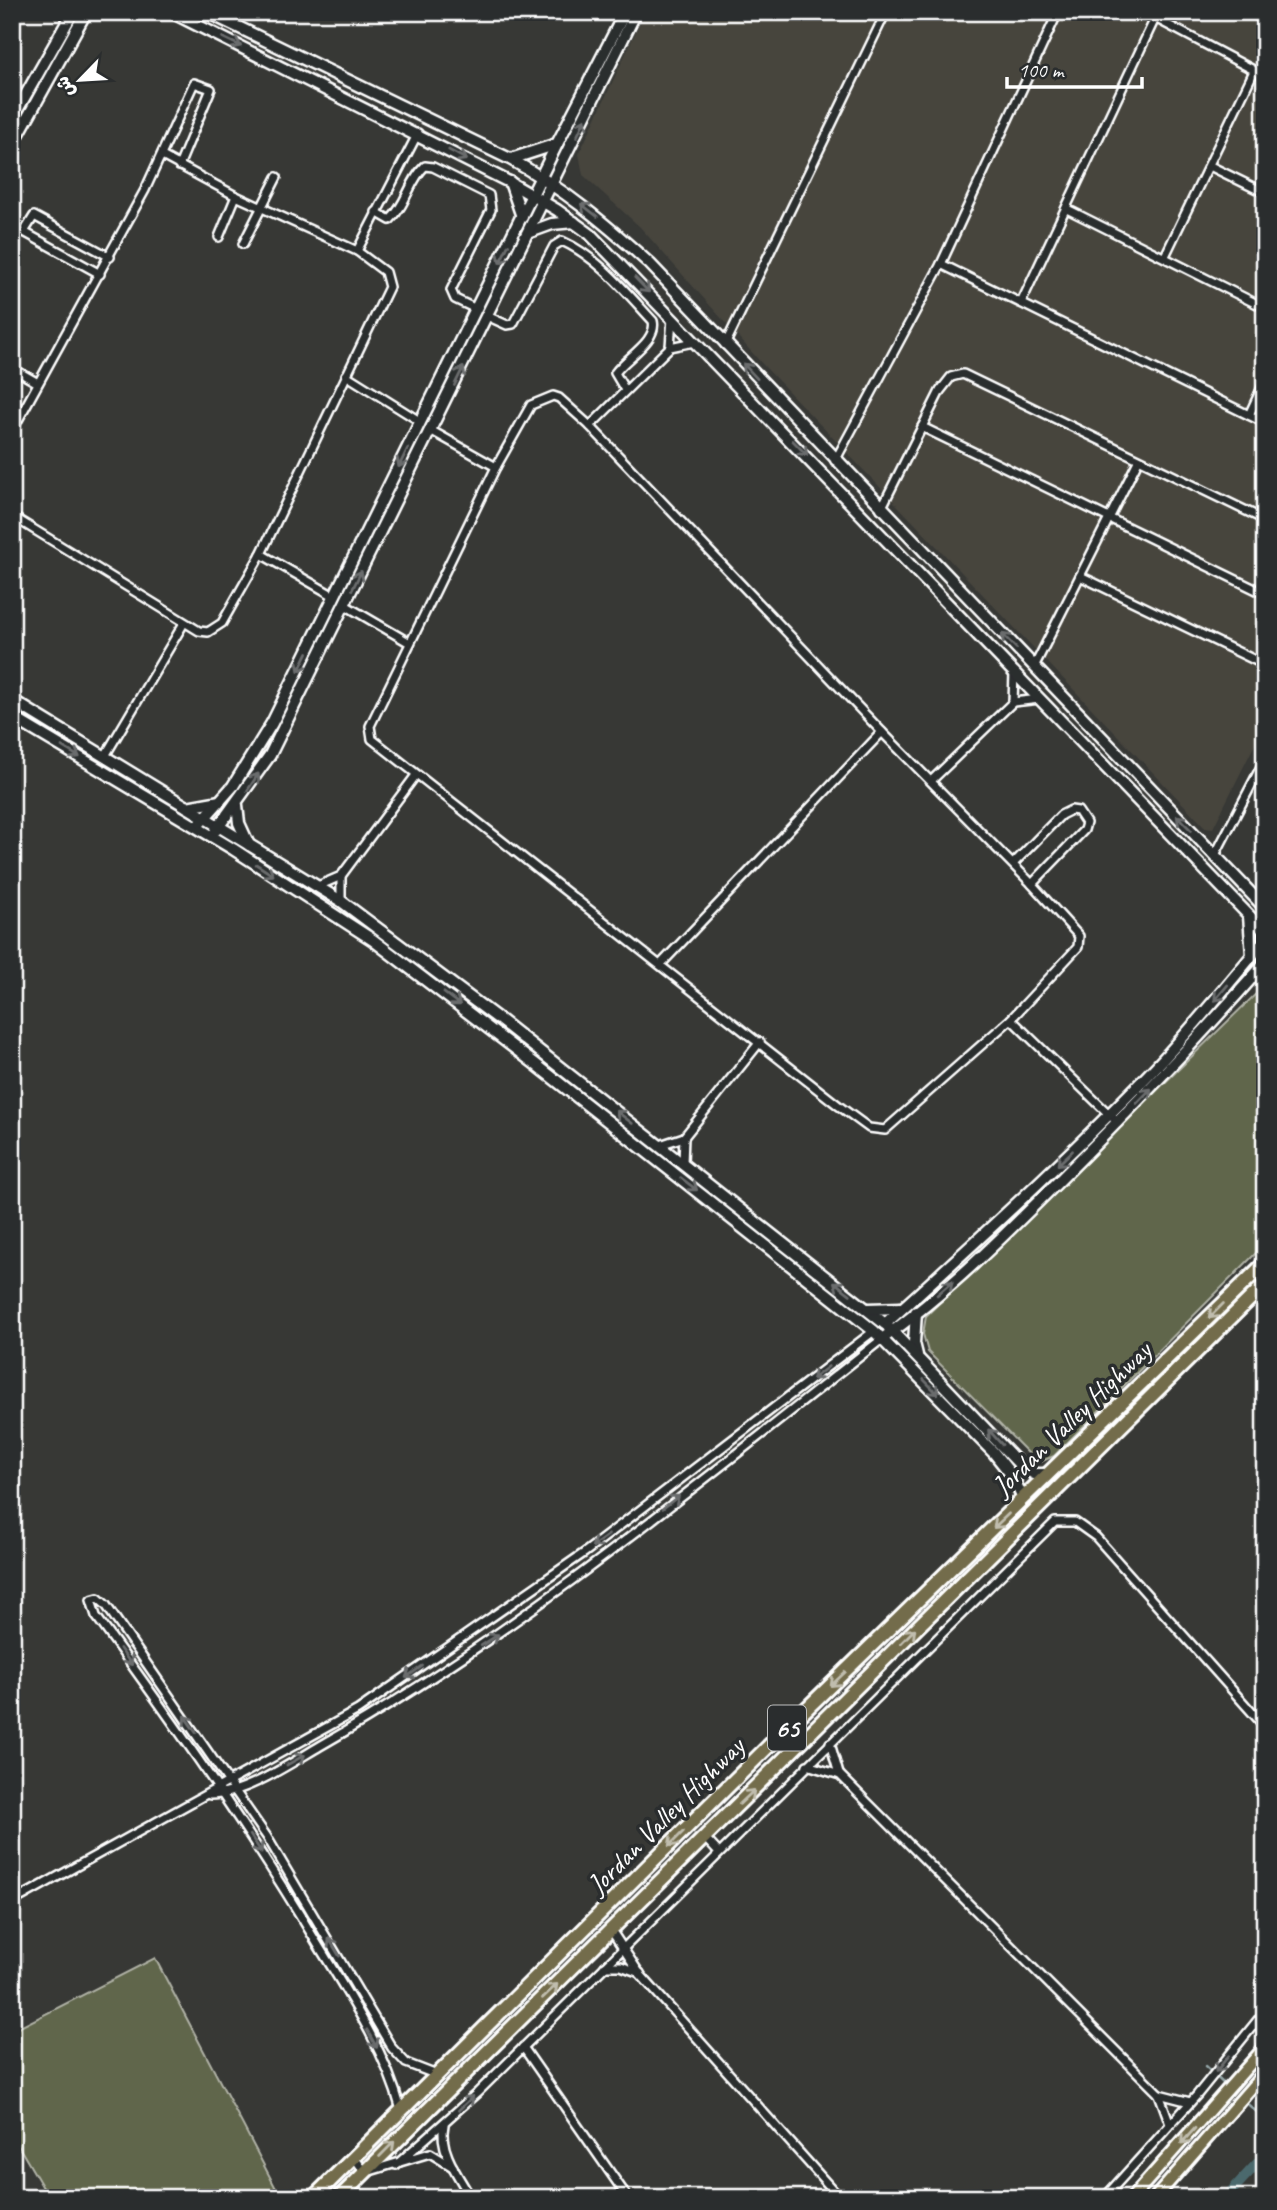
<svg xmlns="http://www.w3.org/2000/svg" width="1277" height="2210" font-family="Caveat,'Playpen Sans Arabic',sans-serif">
  <rect width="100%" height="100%" fill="#373835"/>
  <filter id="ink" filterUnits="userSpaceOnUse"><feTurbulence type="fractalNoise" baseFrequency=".0143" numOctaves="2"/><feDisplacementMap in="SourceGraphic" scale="14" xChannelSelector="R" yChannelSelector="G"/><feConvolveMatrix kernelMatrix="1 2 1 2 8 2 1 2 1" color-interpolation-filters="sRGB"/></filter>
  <g filter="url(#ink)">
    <path fill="#47453e" d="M645,12H1265V724L1213,828L1205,827L765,367L640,227L583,175L579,154Z"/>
    <g fill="#60664c" stroke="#b0b2a6" stroke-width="2">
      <path d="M1265,985V1244L1054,1456L1038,1463L928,1352L923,1334L926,1316Z"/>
      <path d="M155,1958L281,2198H49L12,2135V2031Z"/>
    </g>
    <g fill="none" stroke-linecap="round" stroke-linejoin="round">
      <g stroke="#93a5a7" stroke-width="2.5">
        <path d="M1205,2066L1225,2085"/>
        <path d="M1244,2101L1265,2119"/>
      </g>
      <path stroke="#4b696d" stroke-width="10" d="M1225,2198L1265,2155"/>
      <defs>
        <g id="street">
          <path d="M1155,18L1265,76"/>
          <path d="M1210,166L1265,193"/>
          <path d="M1067,209L1265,308"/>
          <path d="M376,212L390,220C407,204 409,181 425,166L433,167L489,195L491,210L451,290L455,299L476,309"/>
          <path d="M219,237L236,196"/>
          <path d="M243,244L277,177"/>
          <path d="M357,251L418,133"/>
          <path d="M1165,256L1254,71"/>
          <path d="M941,264L1265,423"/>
          <path d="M100,274L24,232L34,216L110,257"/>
          <path d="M1021,303L1158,12"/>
          <path d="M487,316L507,325L513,324L554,246L562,241C598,257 627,293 653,321C658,341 625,358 615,373L625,390"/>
          <path d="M725,345L886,12"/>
          <path d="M670,347L672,318"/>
          <path d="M12,368L38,383"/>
          <path d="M346,375L421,422"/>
          <path d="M553,396L559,398L590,426L882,732L1029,881L1079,936L1078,947L1011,1019L885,1130L869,1128L839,1106L372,739L370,726L496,467L531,405Z"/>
          <path d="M1249,415L1265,381"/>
          <path d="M590,426L670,347L694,342"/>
          <path d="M922,427L1265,594"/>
          <path d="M12,431L145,190L194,83L211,89L179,166"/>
          <path d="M432,431L496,467"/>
          <path d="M835,461L941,264L1058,12"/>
          <path d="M881,509L940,391L951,377L963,374L1265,520"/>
          <path d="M12,516L199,631L208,632L222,623L261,554L389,287L385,272L357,251L236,196L162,156"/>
          <path d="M261,554L334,596"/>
          <path d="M1080,576L1265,665"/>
          <path d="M345,605L410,643"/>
          <path d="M1034,667L1138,461"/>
          <path d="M1013,702L1014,672"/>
          <path d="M105,756L184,623"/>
          <path d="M932,780L1013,702L1040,699"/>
          <path d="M1215,855L1265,759"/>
          <path d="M1013,864L1061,815L1071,810L1078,811L1086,823L1084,830L1032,884"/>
          <path d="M318,886L341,876L416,775"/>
          <path d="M341,901V876"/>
          <path d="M661,964L882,732"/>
          <path d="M1011,1019L1118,1123"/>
          <path d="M660,1145L684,1137L760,1042"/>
          <path d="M683,1163L684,1137"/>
          <path d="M830,1743L839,1774"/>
          <path d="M807,1765L840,1775L1159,2094L1170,2124"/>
          <path d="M210,1795C244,1795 291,1763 320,1746C519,1633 702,1481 882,1339"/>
          <path d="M705,1838L719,1853"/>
          <path d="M12,1902L358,1710L584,1553L874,1331"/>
          <path d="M611,1930L640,1974L840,2198"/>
          <path d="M605,1966H621L640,1973"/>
          <path d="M523,2047L628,2198"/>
          <path d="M1159,2094L1190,2102"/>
          <path d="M401,2110C385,2050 350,1997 318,1945C250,1830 174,1723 96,1616L91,1600L98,1598L106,1605L267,1837L392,2048L406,2063L437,2075"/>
          <path d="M444,2125C438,2150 459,2177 471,2198"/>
          <path d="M354,2157L361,2167L370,2171L430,2153L453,2167"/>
          <path d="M396,2165L477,2093L1055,1522H1075L1096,1537L1265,1727"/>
          <path d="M1104,2198L1197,2095L1265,2011"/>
        </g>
        <g id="secondary">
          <path d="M171,12L509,182L557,210L590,234L1265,932"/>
          <path d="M207,12L510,159C563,188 606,224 650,264L1265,908"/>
          <path d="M12,119L73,12"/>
          <path d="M12,146L86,12"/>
          <path d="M511,159L557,144"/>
          <path d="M510,182L522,217"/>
          <path d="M530,232L552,224L574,222"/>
          <path d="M12,700L341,901L500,1020L885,1324C977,1241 1067,1159 1153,1070C1192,1029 1228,984 1265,940"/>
          <path d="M12,717L233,849L373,940L534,1063L874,1331L994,1453L1013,1477L1023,1499"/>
          <path d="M237,805L239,823L249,845"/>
          <path d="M187,807L220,801"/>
          <path d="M201,822L233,786L272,723L557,144L625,12"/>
          <path d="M216,830L270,755L636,12"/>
          <path d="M1249,916L1252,955"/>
          <path d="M868,1309L901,1308"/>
          <path d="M916,1312L914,1343L917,1355"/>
          <path d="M888,1327L1022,1467L1034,1474H1048"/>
          <path d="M882,1339C946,1294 1004,1236 1060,1180C1131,1109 1199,1038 1265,963"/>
        </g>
        <g id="primary">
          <path d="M1132,2198L1265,2047"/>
          <path d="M1155,2198L1265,2072"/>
        </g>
        <g id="highway">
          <path d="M313,2198L794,1721L1265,1263"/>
          <path d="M339,2198L1265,1284"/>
        </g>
      </defs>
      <use href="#street" stroke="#fff" stroke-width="12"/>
      <use href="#secondary" stroke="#fff" stroke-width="15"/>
      <use href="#primary" stroke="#fff" stroke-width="16"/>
      <use href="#highway" stroke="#fff" stroke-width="18"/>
      <use href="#street" stroke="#2a2d2e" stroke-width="7"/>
      <use href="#secondary" stroke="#2a2d2e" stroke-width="10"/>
      <use href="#primary" stroke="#736c4b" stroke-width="10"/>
      <use href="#highway" stroke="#736c4b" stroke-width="12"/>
    </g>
    <defs><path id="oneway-shaft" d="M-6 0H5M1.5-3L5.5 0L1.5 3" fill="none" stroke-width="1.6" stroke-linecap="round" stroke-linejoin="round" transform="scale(1.75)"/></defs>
    <g stroke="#6a6c6d">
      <use href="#oneway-shaft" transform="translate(232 42) rotate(26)"/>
      <use href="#oneway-shaft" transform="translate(581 128) rotate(-65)"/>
      <use href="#oneway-shaft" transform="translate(458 155) rotate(28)"/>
      <use href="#oneway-shaft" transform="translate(589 210) rotate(-142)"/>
      <use href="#oneway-shaft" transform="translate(504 254) rotate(116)"/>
      <use href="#oneway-shaft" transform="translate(642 285) rotate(46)"/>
      <use href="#oneway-shaft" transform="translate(750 371) rotate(-133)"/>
      <use href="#oneway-shaft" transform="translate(459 376) rotate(-64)"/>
      <use href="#oneway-shaft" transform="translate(800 448) rotate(46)"/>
      <use href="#oneway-shaft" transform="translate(403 458) rotate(116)"/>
      <use href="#oneway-shaft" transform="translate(357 580) rotate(-64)"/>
      <use href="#oneway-shaft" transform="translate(1009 641) rotate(-135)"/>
      <use href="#oneway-shaft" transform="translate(303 662) rotate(116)"/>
      <use href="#oneway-shaft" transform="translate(71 752) rotate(31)"/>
      <use href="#oneway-shaft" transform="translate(253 782) rotate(-57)"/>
      <use href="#oneway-shaft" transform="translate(1184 823) rotate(-135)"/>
      <use href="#oneway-shaft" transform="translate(265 870) rotate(33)"/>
      <use href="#oneway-shaft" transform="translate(1221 993) rotate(130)"/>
      <use href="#oneway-shaft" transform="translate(452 999) rotate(37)"/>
      <use href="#oneway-shaft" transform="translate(1144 1096) rotate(-46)"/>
      <use href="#oneway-shaft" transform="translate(624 1117) rotate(-142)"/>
      <use href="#oneway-shaft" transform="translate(1065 1158) rotate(136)"/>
      <use href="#oneway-shaft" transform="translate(689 1184) rotate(37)"/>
      <use href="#oneway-shaft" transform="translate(842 1288) rotate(-142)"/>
      <use href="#oneway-shaft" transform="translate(945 1288) rotate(-41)"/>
      <use href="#oneway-shaft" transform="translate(820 1373) rotate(142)"/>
      <use href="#oneway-shaft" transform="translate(931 1387) rotate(46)"/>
      <use href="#oneway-shaft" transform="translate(995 1437) rotate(-132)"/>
      <use href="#oneway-shaft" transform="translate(671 1502) rotate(-38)"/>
      <use href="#oneway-shaft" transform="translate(600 1541) rotate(144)"/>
      <use href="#oneway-shaft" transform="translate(490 1640) rotate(-33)"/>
      <use href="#oneway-shaft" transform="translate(126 1657) rotate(54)"/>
      <use href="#oneway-shaft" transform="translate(414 1672) rotate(145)"/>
      <use href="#oneway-shaft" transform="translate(190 1724) rotate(-125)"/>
      <use href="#oneway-shaft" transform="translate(296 1760) rotate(-29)"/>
      <use href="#oneway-shaft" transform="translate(256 1844) rotate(57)"/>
      <use href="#oneway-shaft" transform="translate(334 1947) rotate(-121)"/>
      <use href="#oneway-shaft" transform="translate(372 2039) rotate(61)"/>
      <use href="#oneway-shaft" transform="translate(1222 2064) rotate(129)"/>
      <use href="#oneway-shaft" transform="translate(466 2103) rotate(-44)"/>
    </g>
    <g stroke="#c0bdae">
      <use href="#oneway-shaft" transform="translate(1216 1311) rotate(135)"/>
      <use href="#oneway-shaft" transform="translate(1001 1521) rotate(136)"/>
      <use href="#oneway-shaft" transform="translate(908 1636) rotate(-45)"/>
      <use href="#oneway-shaft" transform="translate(838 1679) rotate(136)"/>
      <use href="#oneway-shaft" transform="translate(747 1797) rotate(-44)"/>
      <use href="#oneway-shaft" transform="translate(676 1839) rotate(135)"/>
      <use href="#oneway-shaft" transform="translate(550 1991) rotate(-44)"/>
      <use href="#oneway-shaft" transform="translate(1188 2136) rotate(132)"/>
      <use href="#oneway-shaft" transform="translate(387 2149) rotate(-45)"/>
    </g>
  </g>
  <g text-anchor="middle" stroke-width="7" stroke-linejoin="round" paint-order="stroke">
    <rect fill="#2a2d2e" stroke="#bfc0c0" stroke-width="2" x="768" y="1705.5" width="38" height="45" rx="5"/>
    <g font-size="26" font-weight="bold" fill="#fff">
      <text x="787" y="1737">65</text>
    </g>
    <g font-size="28" fill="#fff" stroke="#2a2d2e">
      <text transform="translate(1071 1418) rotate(-44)" y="10">Jordan Valley Highway</text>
      <text transform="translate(665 1815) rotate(-45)" y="10">Jordan Valley Highway</text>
    </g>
  </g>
  <rect width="1277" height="2210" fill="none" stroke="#2a2d2e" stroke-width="42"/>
  <rect x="21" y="21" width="1235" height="2168" fill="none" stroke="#fff" stroke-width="2.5" filter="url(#ink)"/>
  <g transform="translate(80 80) rotate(245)" stroke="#2a2d2e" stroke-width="5" paint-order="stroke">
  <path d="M0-5L12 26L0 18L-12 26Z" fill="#ffffff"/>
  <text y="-10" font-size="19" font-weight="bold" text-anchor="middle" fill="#ffffff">ش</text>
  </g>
  <path d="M1007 77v10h135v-10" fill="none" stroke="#ffffff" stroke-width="3.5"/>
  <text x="1018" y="77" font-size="21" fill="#ffffff" stroke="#2a2d2e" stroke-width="5" paint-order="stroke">100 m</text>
</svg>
